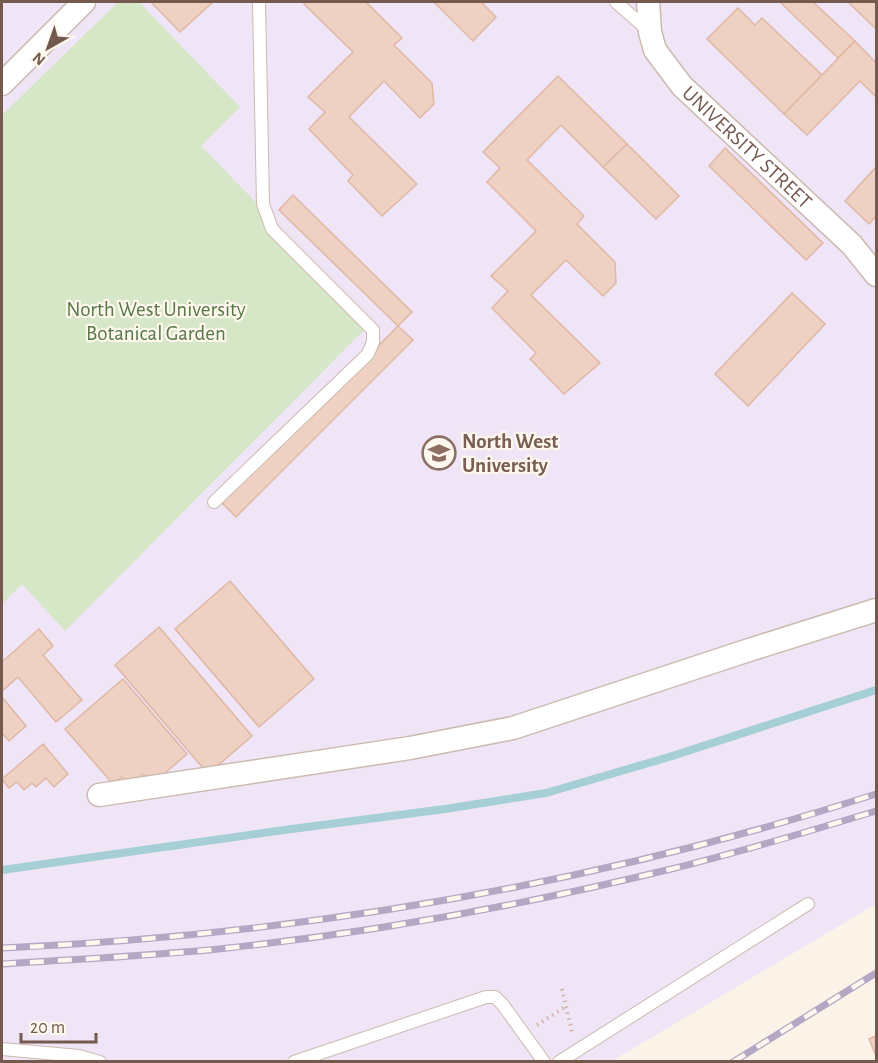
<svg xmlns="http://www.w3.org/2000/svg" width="878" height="1063" font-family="'Alegreya Sans',sans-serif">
  <rect width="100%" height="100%" fill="#fbf2e8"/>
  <path fill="#efe5f7" d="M2,2H876V904L612,1061L2,1062Z"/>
  <path fill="#d6e7c7" d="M118,2H139L240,107L201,146L372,322L65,631L22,584L2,604V115Z"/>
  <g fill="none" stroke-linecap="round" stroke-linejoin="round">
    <path stroke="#a5cfd4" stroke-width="8" d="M2,870L284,830L445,809L546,793L669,757L876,690"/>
  </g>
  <g fill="#eed1c2" stroke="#dfb7a4" stroke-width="1.5">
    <path d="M151,2H213L180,32Z"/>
    <path d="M306,2H366L402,38L394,45L432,83L434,104L420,118L384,81L349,117L417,184L382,216L348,181L353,175L309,129L325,112L308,97L353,52L304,4Z"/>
    <path d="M434,2H481L496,17L473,41Z"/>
    <path d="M780,2H813L855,41L838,58Z"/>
    <path d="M848,2H876V29Z"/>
    <path d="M738,8L755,25L762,18L822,75L784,114L707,39Z"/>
    <path d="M855,41L876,63V97L860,81L807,135L784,114Z"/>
    <path d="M558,76L627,144L603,167L561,125L527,160L584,216L577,224L615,262L616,283L603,296L566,260L531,295L600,363L564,394L530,359L536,353L492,308L508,291L491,276L536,231L487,182L500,168L483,152Z"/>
    <path d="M627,144L679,196L656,219L603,167Z"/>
    <path d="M725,148L823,243L806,260L709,166Z"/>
    <path d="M876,167V216L869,224L845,201Z"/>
    <path d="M293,195L412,312L398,326L279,210Z"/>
    <path d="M792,293L825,324L748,406L715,374Z"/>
    <path d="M398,326L413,340L236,517L222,503Z"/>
    <path d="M230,581L314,679L259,727L175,629Z"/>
    <path d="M159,627L252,736L208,774L115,665Z"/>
    <path d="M39,629L53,646L43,655L82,700L56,722L18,677L2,691V662Z"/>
    <path d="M123,679L187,754L152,784L143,774L129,785L122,777L113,784L65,729Z"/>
    <path d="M2,697L26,726L9,741L2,733Z"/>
    <path d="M43,744L68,774L54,787L46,778L36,787L32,783L24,790L17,782L9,788L2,779Z"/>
    <path d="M876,1036V1056L869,1039Z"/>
  </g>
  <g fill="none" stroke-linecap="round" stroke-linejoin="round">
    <defs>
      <g id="service">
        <path d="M616,2L649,31"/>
        <path d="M214,502L368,354L373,342V330L272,229L263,204L259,2"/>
        <path d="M2,1049L79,1056L100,1062"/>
        <path d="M294,1062L486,997H495L503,1005L544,1062"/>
        <path d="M559,1062L808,904"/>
      </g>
      <g id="minor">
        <path id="s1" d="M648,2L650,32L655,50L682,86L852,245L876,275"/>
        <path d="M2,84L84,2"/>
        <path d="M99,795L410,748L513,728L746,651L876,610"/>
      </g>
    </defs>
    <use href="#service" stroke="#ccbaaf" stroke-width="14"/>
    <use href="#minor" stroke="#ccbaaf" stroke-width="25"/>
    <g stroke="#d3b4a5" stroke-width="4" stroke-dasharray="1.5 4.5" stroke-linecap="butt">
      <path d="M562,989L572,1032"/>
      <path d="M537,1025L565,1007"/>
    </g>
    <use href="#service" stroke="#fff" stroke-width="12"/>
    <use href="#minor" stroke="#fff" stroke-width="22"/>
    <defs>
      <g id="rail">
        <path d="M2,948C299,935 593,885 876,794"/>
        <path d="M2,964C77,959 153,956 228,948C375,932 523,905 667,870C737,853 807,832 876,811"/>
        <path d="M733,1062L876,973"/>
      </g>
    </defs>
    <use href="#rail" stroke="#b5a7c4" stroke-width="7"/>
    <use href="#rail" stroke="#fef7ee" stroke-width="4.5" stroke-dasharray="14" stroke-linecap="butt"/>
  </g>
  <defs>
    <symbol id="university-ring" viewBox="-11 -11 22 22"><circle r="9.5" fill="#fef7ee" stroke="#8d6e63" stroke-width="1.5"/><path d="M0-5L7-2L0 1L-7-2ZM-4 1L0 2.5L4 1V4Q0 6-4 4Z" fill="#8d6e63"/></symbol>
  </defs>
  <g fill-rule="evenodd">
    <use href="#university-ring" x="420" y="434" width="38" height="38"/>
  </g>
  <g text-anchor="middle" stroke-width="4.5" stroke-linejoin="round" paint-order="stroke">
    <g font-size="21" fill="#73594e" stroke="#fef7ee">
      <text dy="7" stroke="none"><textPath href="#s1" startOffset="183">UNIVERSITY STREET</textPath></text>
    </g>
    <g font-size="21" fill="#587847" stroke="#fef7ee">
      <text x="156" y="316">North West University<tspan x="156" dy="24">Botanical Garden</tspan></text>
    </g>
    <g font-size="21" font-weight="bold" fill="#785e54" stroke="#fef7ee" text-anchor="start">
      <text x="462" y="448">North West<tspan x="462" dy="24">University</tspan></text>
    </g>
  </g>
  <rect width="878" height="1063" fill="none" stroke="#73594e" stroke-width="6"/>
  <g transform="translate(48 48) rotate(220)" stroke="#fef7ee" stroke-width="4.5" paint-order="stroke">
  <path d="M0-4.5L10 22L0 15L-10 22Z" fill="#73594e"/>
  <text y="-9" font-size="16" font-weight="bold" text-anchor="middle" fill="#73594e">N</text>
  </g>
  <path d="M21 1033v9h75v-9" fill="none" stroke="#73594e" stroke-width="3"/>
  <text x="30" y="1033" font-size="18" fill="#73594e" stroke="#fef7ee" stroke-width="4.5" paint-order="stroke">20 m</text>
</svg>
